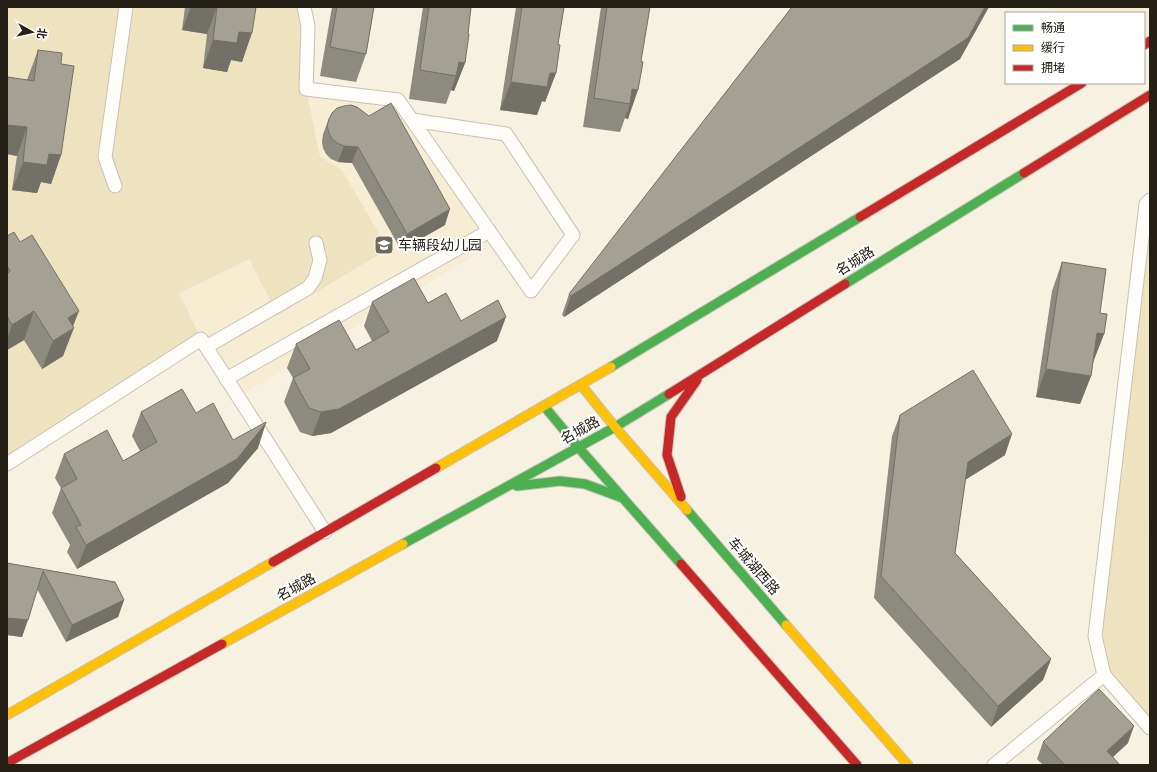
<svg xmlns="http://www.w3.org/2000/svg" width="1157" height="772" font-family="'DM Sans','Noto Sans SC',sans-serif">
  <rect width="100%" height="100%" fill="#f6f1e1"/>
  <g fill="#f6edd2">
    <path d="M1048,7H1150V43L1144,47V13H1053Z"/>
    <path d="M306,89L398,100L497,242L238,397L201,339L179,293L283,242Z"/>
  </g>
  <g fill="#eee3bf">
    <path d="M7,7H304L306,89L320,157L342,170L388,249L278,315L249,259L179,293L201,339L7,464Z"/>
    <path d="M1150,200V728L1104,675L1095,636Z"/>
  </g>
  <g fill="none" stroke-linecap="round" stroke-linejoin="round">
    <defs>
      <g id="lane">
        <path d="M304,7L308,26L306,89L398,100L531,291L573,235L506,134L412,120"/>
        <path d="M115,186L105,157L126,7"/>
        <path d="M206,347L308,288L315,278L320,260L316,243"/>
        <path d="M226,379L489,231"/>
        <path d="M7,464L201,339L325,532"/>
        <path d="M1104,675L1150,728"/>
        <path d="M994,765L1104,675L1095,636L1146,204L1150,200"/>
      </g>
      <g id="fast">
        <path d="M845,284L1024,173"/>
        <path d="M611,367L860,217"/>
        <path d="M544,406L578,447L681,564"/>
        <path d="M517,486L560,481L585,484L620,497"/>
        <path d="M687,510L786,625"/>
        <path d="M403,544L615,427L669,394"/>
      </g>
      <g id="slow">
        <path d="M581,385L615,427L687,510"/>
        <path d="M436,468L611,367"/>
        <path d="M786,625L908,765"/>
        <path d="M222,644L403,544"/>
        <path d="M7,715L273,562"/>
      </g>
      <g id="jam">
        <path d="M1144,45L1150,41"/>
        <path d="M1024,173L1150,95"/>
        <path d="M860,217L1082,83"/>
        <path d="M669,394L845,284"/>
        <path d="M681,497L667,455L671,417L697,380"/>
        <path d="M273,562L436,468"/>
        <path d="M681,564L857,765"/>
        <path d="M7,763L222,644"/>
      </g>
    </defs>
    <use href="#lane" stroke="#c6c2b6" stroke-width="15"/>
    <use href="#fast" stroke="#c6c2b6" stroke-width="11"/>
    <use href="#slow" stroke="#c6c2b6" stroke-width="11"/>
    <use href="#jam" stroke="#c6c2b6" stroke-width="11"/>
    <g stroke="#e2e1dc" stroke-width="2.5" stroke-dasharray="1 3" stroke-linecap="butt">
      <path d="M170,195L198,176L292,101"/>
      <path d="M255,215L319,179"/>
      <path d="M193,324L179,293L270,248L226,154"/>
      <path d="M1126,527L1141,531L1150,524"/>
    </g>
    <use href="#lane" stroke="#fefdfa" stroke-width="13"/>
    <use href="#fast" stroke="#4caf50" stroke-width="9"/>
    <use href="#slow" stroke="#ffc107" stroke-width="9"/>
    <use href="#jam" stroke="#c62828" stroke-width="9"/>
  </g>
  <g fill="#8d8a7f">
    <path d="M185,7H256L242,62L231,60L227,72L203,68L207,34L182,30Z"/>
    <path d="M332,7H374L366,54L356,82L320,76Z"/>
    <path d="M423,7H471L468,34L465,63L454,91L451,90L446,104L409,99Z"/>
    <path d="M516,7H564L558,44L556,73L545,102L542,101L537,115L500,110Z"/>
    <path d="M601,7H650L628,119L625,118L620,132L583,127Z"/>
    <path d="M987,10L960,59L564,317L562,315L569,294Z"/>
    <path d="M38,50L61,64V155L51,184L41,182L37,193L12,190L17,156L7,154V81L8,77L27,80Z"/>
    <path d="M329,119L445,225L401,250L352,163L338,162L331,159L326,154L323,148L322,142L323,134Z"/>
    <path d="M7,236L73,327L63,356L42,369L24,340L7,350Z"/>
    <path d="M1062,262L1100,313L1104,334L1093,362L1091,376L1080,404L1036,397L1052,291Z"/>
    <path d="M372,302L428,303L497,341L331,433L312,436L300,432L284,402L293,378L287,368L296,344L356,350L372,341L364,326Z"/>
    <path d="M141,412L196,413L233,440L258,448L228,483L77,569L67,552L70,545L52,513L61,488L55,478L64,454L123,461L140,451L132,436Z"/>
    <path d="M900,415L1005,455L965,480L955,553L1051,659L1043,680L991,727L874,598L892,436Z"/>
    <path d="M7,563L115,582L124,600L118,617L66,642L37,589L22,637L7,635Z"/>
    <path d="M1043,742L1128,743L1113,757L1120,765H1043L1037,759Z"/>
  </g>
  <g fill="#737068">
    <path d="M191,7H217L207,34L182,30Z"/>
    <path d="M985,7H989L960,59L564,317L571,296Z"/>
    <path d="M239,32L252,33L242,62L231,60L227,72L203,68L213,40Z"/>
    <path d="M459,62L465,63L454,91L451,90L456,76Z"/>
    <path d="M550,73H556L545,102L542,101L537,115L500,110L511,82Z"/>
    <path d="M632,89L638,90L628,119L625,118L630,104Z"/>
    <path d="M7,125L27,127L17,156L7,154Z"/>
    <path d="M344,146L358,147L352,163L338,162Z"/>
    <path d="M49,154L61,155L51,184L41,182L37,193L12,190L23,162Z"/>
    <path d="M450,209L445,225L401,250L407,234Z"/>
    <path d="M34,311L24,340L7,350V340L12,325Z"/>
    <path d="M79,311L72,329L74,328L63,356L42,369L53,341L68,318Z"/>
    <path d="M506,317L497,341L331,433L312,436L321,412Z"/>
    <path d="M1097,333L1104,334L1093,362L1087,361Z"/>
    <path d="M1046,369L1091,376L1080,404L1036,397Z"/>
    <path d="M266,423L258,448L228,483L77,569L86,545Z"/>
    <path d="M1012,434L1005,455L960,483L968,462Z"/>
    <path d="M124,600L118,617L66,642L72,625Z"/>
    <path d="M7,618L28,620L22,637L7,635Z"/>
    <path d="M1051,659L1043,680L991,727L998,706Z"/>
    <path d="M1134,726L1128,743L1104,765L1107,751Z"/>
  </g>
  <g fill="#a4a094" stroke="#737068">
    <path d="M217,7H256L252,33L239,32L237,43L213,40Z"/>
    <path d="M337,7H374L366,54L330,47Z"/>
    <path d="M429,7H471L468,34H469L465,63L459,62L456,76L420,70Z"/>
    <path d="M522,7H564L558,44L560,45L556,73H550L547,87L511,82Z"/>
    <path d="M607,7H650L641,61L643,62L638,90L632,89L630,104L594,98Z"/>
    <path d="M792,7H985L968,38L571,296L569,294Z"/>
    <path d="M38,50L62,53L61,64L74,66L61,155L49,154L47,165L23,162L27,127L7,125V86L8,77L34,81Z"/>
    <path d="M391,103L450,209L407,234L358,147L344,146L337,143L332,139L329,133L327,126L329,119L332,113L337,108L344,106L351,105L357,107L369,116Z"/>
    <path d="M14,232L20,242L32,235L79,311L68,318L74,328L53,341L34,311L12,325L7,316V274L10,271L7,266V236Z"/>
    <path d="M1062,262L1106,269L1100,313L1107,314L1104,334L1097,333L1091,376L1046,369Z"/>
    <path d="M414,278L428,303L446,293L461,321L498,300L506,317L339,409L321,412L309,408L293,378L310,369L296,344L339,320L356,350L389,332L372,302Z"/>
    <path d="M973,370L1012,434L968,462L955,553L1051,659L998,706L881,576L900,415Z"/>
    <path d="M182,389L196,413L213,403L233,440L266,422V423L237,459L86,545L76,527L81,525L61,488L77,479L64,454L107,430L123,461L157,442L141,412Z"/>
    <path d="M7,563L115,582L124,600L72,625L43,571L28,620L7,618Z"/>
    <path d="M1099,689L1134,726L1107,751L1120,765H1065L1043,742Z"/>
  </g>
  <defs>
    <symbol id="school-square" viewBox="-11 -11 22 22"><rect x="-9" y="-9" width="18" height="18" rx="4" fill="#6e695d" stroke="#fff"/><path d="M0-5L7-2L0 1L-7-2ZM-4 1L0 2.5L4 1V4Q0 6-4 4Z" fill="#fff"/></symbol>
  </defs>
  <g fill-rule="evenodd">
    <use href="#school-square" x="373" y="234" width="22" height="22"/>
  </g>
  <g text-anchor="middle" stroke-width="4" stroke-linejoin="round" paint-order="stroke">
    <g font-size="14" fill="#242016" stroke="#fff" text-anchor="start">
      <text x="398" y="250">车辆段幼儿园</text>
    </g>
    <g font-size="14" fill="#242016" stroke="#fff">
      <text transform="translate(855 261) rotate(-32)" y="5">名城路</text>
      <text transform="translate(580 430) rotate(-29)" y="5">名城路</text>
      <text transform="translate(754 566) rotate(49)" y="5">车城湖西路</text>
      <text transform="translate(296 587) rotate(-29)" y="5">名城路</text>
    </g>
  </g>
  <rect width="1157" height="772" fill="none" stroke="#242016" stroke-width="16"/>
  <rect x="1005" y="12" width="140" height="72" fill="#ffffff" stroke="#a7a6a2"/>
  <rect x="1013" y="25" width="20" height="6" fill="#4caf50" stroke="#a7a6a2"/>
  <text x="1041" y="32" font-size="12" fill="#242016">畅通</text>
  <rect x="1013" y="45" width="20" height="6" fill="#ffc107" stroke="#a7a6a2"/>
  <text x="1041" y="52" font-size="12" fill="#242016">缓行</text>
  <rect x="1013" y="65" width="20" height="6" fill="#c62828" stroke="#a7a6a2"/>
  <text x="1041" y="72" font-size="12" fill="#242016">拥堵</text>
  <g transform="translate(32 32) rotate(98)" stroke="#ffffff" stroke-width="3" paint-order="stroke">
  <path d="M0-3L7 15L0 10L-7 15Z" fill="#242016"/>
  <text y="-6" font-size="11" font-weight="bold" text-anchor="middle" fill="#242016">北</text>
  </g>
</svg>
